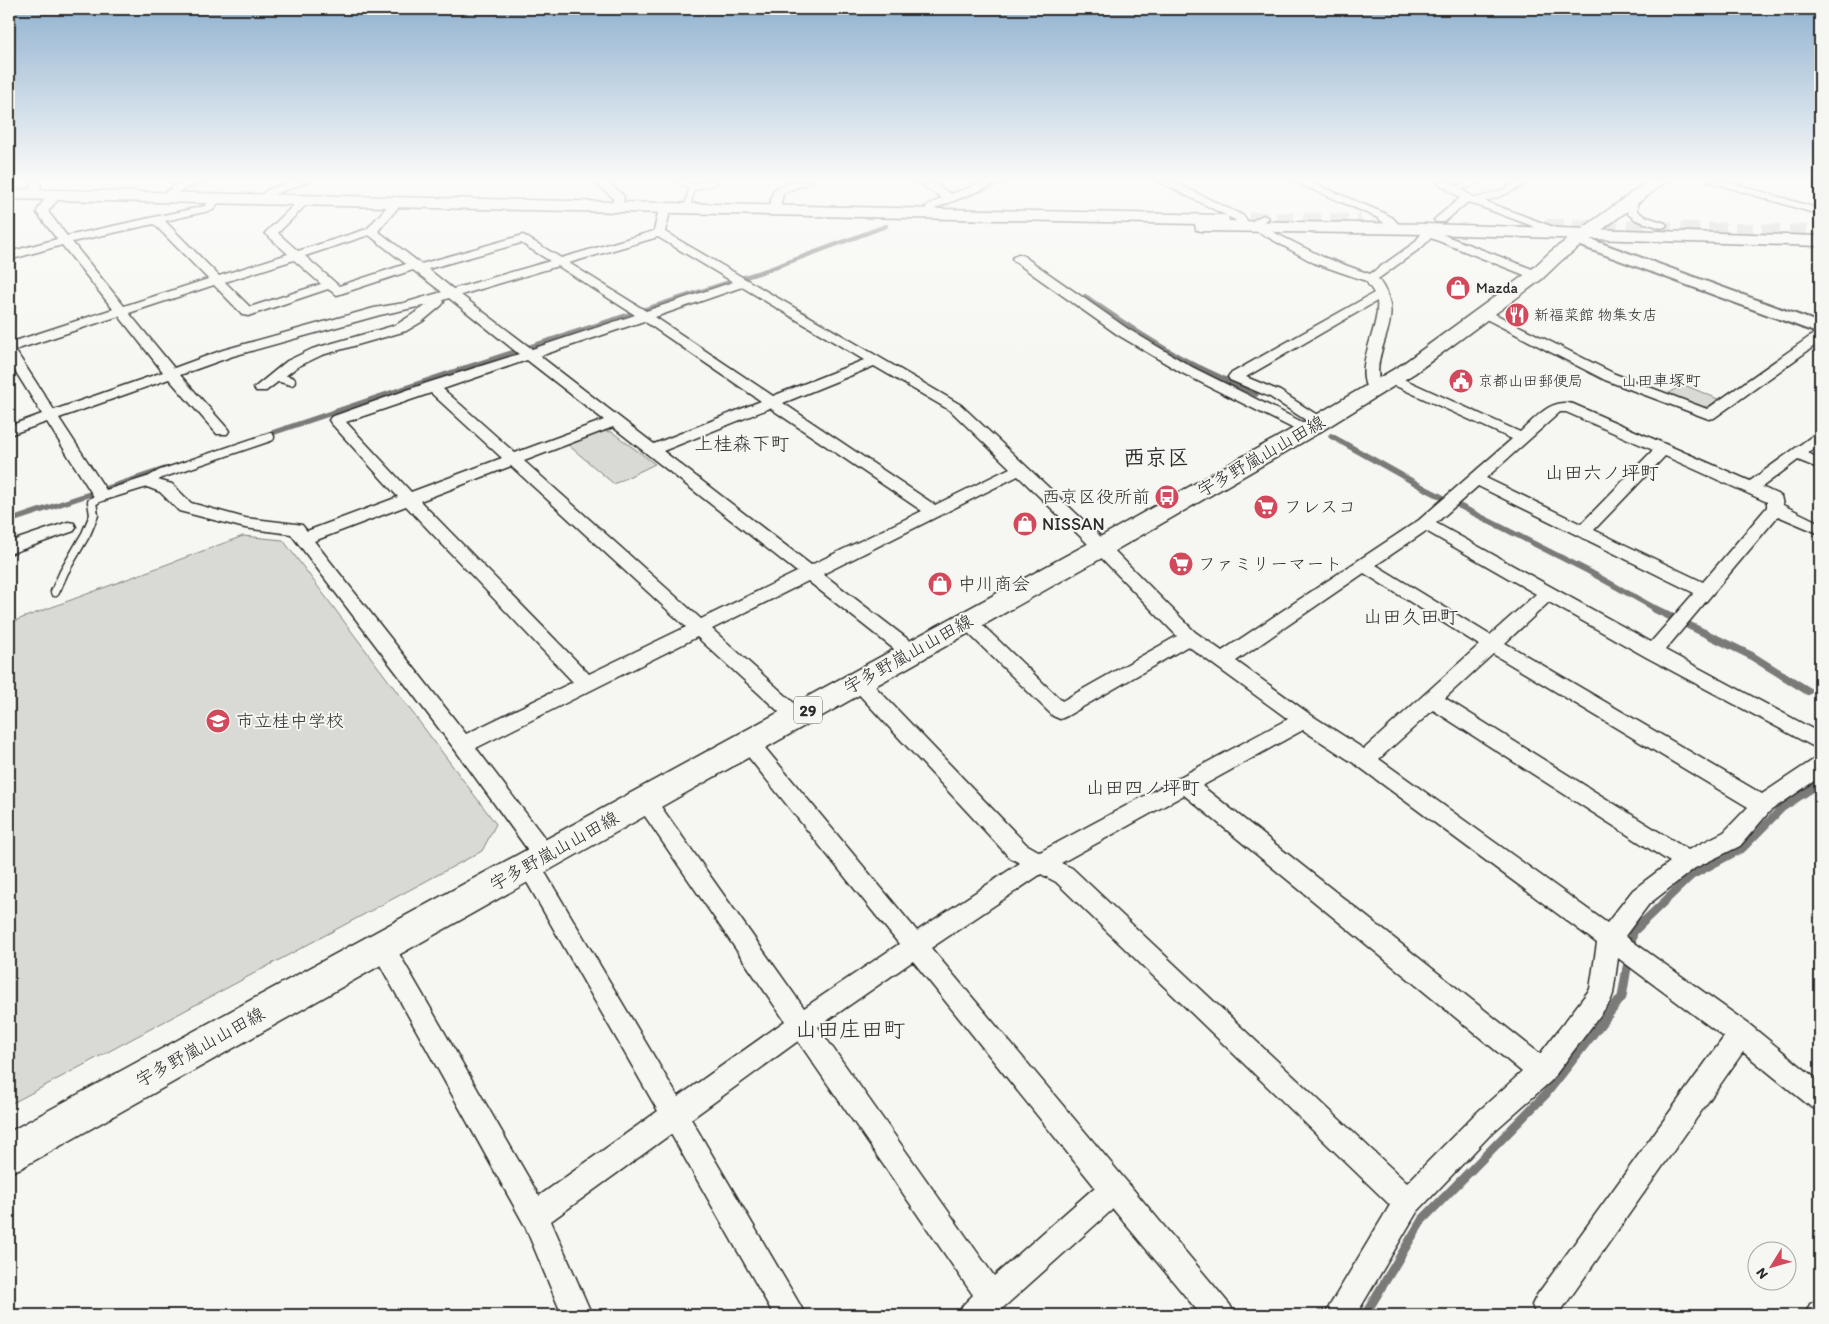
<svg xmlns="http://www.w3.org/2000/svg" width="1829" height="1324" font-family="Itim,'Klee One',sans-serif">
  <rect width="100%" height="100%" fill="#f6f6f2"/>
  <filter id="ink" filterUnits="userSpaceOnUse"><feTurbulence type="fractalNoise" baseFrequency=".02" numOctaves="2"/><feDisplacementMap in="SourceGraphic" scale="10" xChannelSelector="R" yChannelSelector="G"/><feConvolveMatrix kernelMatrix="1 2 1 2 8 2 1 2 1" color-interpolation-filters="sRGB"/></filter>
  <g filter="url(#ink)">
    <g fill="#d9d9d5" stroke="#828280">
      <path d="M1682,384L1718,399L1708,407L1692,406L1667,395Z"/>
      <path d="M599,431L612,432L655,464L614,484L567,444Z"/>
      <path d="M243,536L283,540L496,824L482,851L9,1105V623Z"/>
    </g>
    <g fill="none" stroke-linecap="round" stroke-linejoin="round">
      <g stroke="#7a7a78" stroke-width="4.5">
        <path d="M960,198L1007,181"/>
        <path d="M1085,296C1123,322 1161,349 1203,369"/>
        <path d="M461,369L767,270L886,226"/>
      </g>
      <g stroke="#7a7a78" stroke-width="5.5">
        <path d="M1200,368L1256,394"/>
        <path d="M263,436L465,368"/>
        <path d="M1331,436L1426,489L1588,571L1658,610"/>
        <path d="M9,521L165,469"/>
      </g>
      <g stroke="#7a7a78" stroke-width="8">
        <path d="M1655,609L1750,655L1808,691"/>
        <path d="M1643,922L1691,876L1743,848L1782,808L1820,783"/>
      </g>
      <path stroke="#7a7a78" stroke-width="9" d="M1365,1315L1422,1220L1546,1094L1622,997L1633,932L1644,921"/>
      <g stroke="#cdcdca" stroke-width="18" stroke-dasharray="18 9" stroke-linecap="butt">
        <path d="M1222,220L1361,223"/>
        <path d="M1519,227L1820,234"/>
      </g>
      <defs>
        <g id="lane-far1">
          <path d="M682,181L692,188L715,181"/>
          <path d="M1454,190L1477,181"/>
          <path d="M1476,201L1499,194L1523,183"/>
          <path d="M687,208L692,188"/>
        </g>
        <g id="lane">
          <path d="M276,377L291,381"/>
          <path d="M147,482L161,474L270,437"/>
          <path d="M55,592L64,572L86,534L94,515L92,502L102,496"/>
        </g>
        <g id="street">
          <path d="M30,181H40L41,187L35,196L31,197L26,194L31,187Z"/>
          <path d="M188,181H205L182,190L163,201L158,198L174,186Z"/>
          <path d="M293,181H310L275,194L266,201H258L257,199L267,190Z"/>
          <path d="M594,181H606L623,195L624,197L622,209H614L613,198Z"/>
          <path d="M796,181H813L783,193L780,210L774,213L770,212L768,210L774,189Z"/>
          <path d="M916,181H929L951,194L987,181H1003L931,210L927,209L925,207L942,198Z"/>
          <path d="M1158,181H1172L1244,216L1249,224L1244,229H1236L1234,227L1237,223L1235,220Z"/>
          <path d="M1293,181H1308L1384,213L1393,218L1402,228L1396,231C1389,230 1383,221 1376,217Z"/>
          <path d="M1436,181H1449L1471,196L1575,235L1577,237L1575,239H1567L1468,202L1444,222H1436L1434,220L1436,218L1460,198Z"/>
          <path d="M1707,181H1725L1820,209V215Z"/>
          <path d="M57,192L62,195L49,210V213L67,236L205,206L213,196H221L222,198L213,210L165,221L219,276L288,254L265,233L300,199H308L310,201L278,233L298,251L367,229L392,201L396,200L402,203L378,231L421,264L523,235L561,258L654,231L659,208L665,205L669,206L671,208L665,232L961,405L1097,533L1195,632L1222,651L1419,520L1512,439L1387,382L1385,379L1387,376H1397L1520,432C1536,418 1550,398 1573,404L1750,481L1815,434L1820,433V444L1808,453L1820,459V469L1798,460L1762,487L1781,496L1783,505L1820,523V534L1778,516L1665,650L1820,733V750L1646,657L1549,602L1505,643L1762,794L1813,760L1820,758V777L1770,811L1740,846L1695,868L1649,904L1625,936L1750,1025L1820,1082V1111L1811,1107L1743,1052L1558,1315H1536L1532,1305L1537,1295L1724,1037L1618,958L1613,994L1610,1002L1551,1081L1491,1134L1417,1212L1356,1315H1325L1330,1305L1390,1205L1056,882L1041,874L931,948L1230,1305L1235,1315H1201L1113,1209L995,1315H958L963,1305L973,1295L798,1041L691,1119L800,1305L805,1315H774L671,1134L551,1221L592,1315H562L525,1226L374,954L370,946L374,938L382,935L390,938L539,1196L658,1111L521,872L518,865L521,858L529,855L533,857L456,751L291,534L245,528L179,511L160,492L147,487L102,501L96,500L47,422L9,435V426L42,414L9,361V343L113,309L62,245L9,260V252L57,239L37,213C38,205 49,194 57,192ZM154,224L208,279L124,306L72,242ZM369,235L406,264L339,286L305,256ZM658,237L733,282L646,311L569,263ZM521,243L550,261L453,289L428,269ZM294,260L321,284L250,307L225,282ZM558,266L635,315L532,349L461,295ZM413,270L442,292L404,303L374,308L223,350L174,368L129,313L214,285L243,315L248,316L328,289L337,295ZM742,287L864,360L773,396L655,317ZM449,298L519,354L427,383L331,417L329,420L331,423L398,497L307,531L302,525L296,524L245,518L191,503L172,484L147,477L106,490L59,418L169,379L217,434H227L229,431L227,428L180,375L233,356L380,315L427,305L396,325L312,349L287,361L254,388L256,391H266L297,367L322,355L406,331L423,321L442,305L444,302L443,300ZM119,316L163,372L54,410L15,350ZM644,321L761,401L654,444L540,356ZM527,360L604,420L515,453L443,389ZM874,366L951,411L1010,468L935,505L783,403ZM431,393L502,458L411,492L346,422ZM770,408L922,511L811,565L663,451ZM1560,412H1566L1653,450L1581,524L1486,478ZM613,427L797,572L701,619L524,461ZM1665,456L1767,502V507L1703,582L1594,530ZM511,466L686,627L589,674L420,501ZM1018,476L1085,541L1177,636L1062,701L973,616L967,615L961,616L958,621L961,626L1053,716L1060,719L1067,716L1188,646L1288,719L1040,852L1026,844L866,677L859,675L852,677L849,682L852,687L1010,858L1020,863L917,931L756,737L749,735L742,737L739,743L742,749L899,944L804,1008L652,794L645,791L638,794L634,800L638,806L785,1021L678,1097L540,864L545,866L553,863L556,856L553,849L476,748L697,637L789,721L796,724L803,721L806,716L803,711L712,629L808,581L904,657L911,659L918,657L920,652L918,647L823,574ZM1478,486L1694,593L1651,642L1436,523ZM406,506L573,682L466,734L314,541ZM1426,531L1536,594L1490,635L1376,565ZM1364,573L1479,645L1364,749L1311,715L1236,661ZM1493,654L1748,807L1724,832L1688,850L1445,698ZM1433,710L1670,862L1633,890L1607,923L1379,759ZM1303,730L1358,766L1597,943L1590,989L1540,1054L1202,786ZM1184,795L1522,1072L1473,1116L1407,1183L1072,868L1061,863ZM913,961L1095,1187L994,1276L818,1027Z"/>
          <path d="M1631,199L1637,202V211L1644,216L1665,223L1667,225L1665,227L1661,228L1636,220L1628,214L1625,202Z"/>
          <path d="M1263,215L1269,218L1262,223L1271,231L1323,257L1370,274L1414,243L1421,234L1422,227L1426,226L1436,232L1540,272L1542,275L1540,278H1532L1431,238L1422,247L1378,279C1411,322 1367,347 1381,389L1379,392H1369C1352,367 1380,331 1377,301L1246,377L1280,391L1325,420L1327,423L1325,426H1315L1270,397L1230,380L1228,377L1230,374L1374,293L1366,281L1314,263L1255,230L1250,222Z"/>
          <path d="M1018,254L1022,255L1128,329L1192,367L1312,427L1314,430L1312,433H1302L1182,373L1118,335L1014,261L1012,258Z"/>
          <path d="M1485,309L1615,374L1707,409L1815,333L1820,332V342L1714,418L1709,419L1605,380L1480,316L1479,313Z"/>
          <path d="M68,522L74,523L76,527L74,531L9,554V542Z"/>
          <path d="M1820,1299V1315H1805L1810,1304Z"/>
        </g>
        <path id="secondary" d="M1579,235L1820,323V334L1573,243L1571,240L1573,237Z"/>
        <path id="primary" d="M1648,181H1667L1562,260L1542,279L1415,373L1315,435L1109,554L23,1167L9,1173V1132L1091,542L1299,425L1401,365L1530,271L1550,252Z"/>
        <path id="highway" d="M9,189L1222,215L1228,216L1229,221L1426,224L1820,236V246L1426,234L1202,231L1196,230L1195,224L9,199Z"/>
      </defs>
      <use href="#lane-far1" stroke="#2b2b2b" stroke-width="8"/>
      <use href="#lane" stroke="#2b2b2b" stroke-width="11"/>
      <use href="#street" stroke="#2b2b2b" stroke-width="3"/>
      <use href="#secondary" stroke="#2b2b2b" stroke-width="4"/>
      <use href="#primary" stroke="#2b2b2b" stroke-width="3"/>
      <use href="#highway" stroke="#2b2b2b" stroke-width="3"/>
      <use href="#lane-far1" stroke="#f6f6f2" stroke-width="5.5"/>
      <use href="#lane" stroke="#f6f6f2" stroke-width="8"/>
      <use href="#street" fill="#f6f6f2" fill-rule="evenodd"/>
      <use href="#secondary" fill="#f6f6f2" fill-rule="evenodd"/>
      <use href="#primary" fill="#f6f6f2" fill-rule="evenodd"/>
      <use href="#highway" fill="#f6f6f2" fill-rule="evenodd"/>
    </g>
  </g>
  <linearGradient id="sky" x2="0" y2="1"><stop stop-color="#91b2d0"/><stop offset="0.49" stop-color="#fbfbf9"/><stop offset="1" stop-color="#fbfbf9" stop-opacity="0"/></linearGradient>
  <rect width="1829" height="367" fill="url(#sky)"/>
  <defs>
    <symbol id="shop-disc" viewBox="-11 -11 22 22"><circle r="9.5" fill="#d1495b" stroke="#f6f6f2"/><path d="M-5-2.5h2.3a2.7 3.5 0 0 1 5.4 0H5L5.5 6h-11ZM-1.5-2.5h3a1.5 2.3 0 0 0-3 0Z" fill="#fff"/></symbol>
    <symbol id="restaurant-disc" viewBox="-11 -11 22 22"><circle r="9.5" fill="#d1495b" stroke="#f6f6f2"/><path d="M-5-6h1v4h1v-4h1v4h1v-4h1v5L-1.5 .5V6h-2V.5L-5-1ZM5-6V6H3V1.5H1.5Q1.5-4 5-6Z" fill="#fff"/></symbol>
    <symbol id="civic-disc" viewBox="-11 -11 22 22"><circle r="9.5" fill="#d1495b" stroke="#f6f6f2"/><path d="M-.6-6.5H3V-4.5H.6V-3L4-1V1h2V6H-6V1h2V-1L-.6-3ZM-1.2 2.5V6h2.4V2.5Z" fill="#fff"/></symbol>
    <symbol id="bus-disc" viewBox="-11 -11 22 22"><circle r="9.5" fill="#d1495b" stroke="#f6f6f2"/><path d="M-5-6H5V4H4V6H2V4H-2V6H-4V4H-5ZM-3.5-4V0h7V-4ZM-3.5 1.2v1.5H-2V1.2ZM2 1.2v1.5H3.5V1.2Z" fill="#fff"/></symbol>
    <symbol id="supermarket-disc" viewBox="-11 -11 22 22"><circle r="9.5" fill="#d1495b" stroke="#f6f6f2"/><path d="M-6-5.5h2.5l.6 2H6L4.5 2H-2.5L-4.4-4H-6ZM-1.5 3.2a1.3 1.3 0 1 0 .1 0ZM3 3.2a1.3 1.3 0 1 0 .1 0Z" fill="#fff"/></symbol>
    <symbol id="school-disc" viewBox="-11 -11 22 22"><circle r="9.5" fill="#d1495b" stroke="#f6f6f2"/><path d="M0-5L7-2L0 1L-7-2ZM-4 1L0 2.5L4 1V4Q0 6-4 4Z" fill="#fff"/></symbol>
  </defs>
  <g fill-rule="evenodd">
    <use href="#shop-disc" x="1444" y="274" width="28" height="28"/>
    <use href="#restaurant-disc" x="1503" y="301" width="28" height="28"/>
    <use href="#civic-disc" x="1447" y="367" width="28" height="28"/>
    <use href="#bus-disc" x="1153" y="483" width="28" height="28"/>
    <use href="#supermarket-disc" x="1252" y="493" width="28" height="28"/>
    <use href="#shop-disc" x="1011" y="510" width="28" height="28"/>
    <use href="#supermarket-disc" x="1167" y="550" width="28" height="28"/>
    <use href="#shop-disc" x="926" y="570" width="28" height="28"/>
    <use href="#school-disc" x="204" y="707" width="28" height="28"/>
  </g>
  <g text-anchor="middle" stroke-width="4" stroke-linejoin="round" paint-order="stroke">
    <g font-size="15" fill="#2b2b2b" stroke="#f6f6f2" text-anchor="start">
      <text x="1476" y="293">Mazda</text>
      <text x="1534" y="320">新福菜館 物集女店</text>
      <text x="1478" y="386">京都山田郵便局</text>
    </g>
    <g font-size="16" fill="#2b2b2b" stroke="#f6f6f2">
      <text x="1661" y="386">山田車塚町</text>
    </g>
    <rect fill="#f6f6f2" stroke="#686867" stroke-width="1" x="794" y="696.5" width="28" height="27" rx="4"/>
    <g font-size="16" font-weight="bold" fill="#2b2b2b">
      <text x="808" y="716">29</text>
    </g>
    <g font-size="18" fill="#2b2b2b" stroke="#f6f6f2">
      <text transform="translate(1261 456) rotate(-30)" y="6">宇多野嵐山山田線</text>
      <text transform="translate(908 654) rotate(-29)" y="6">宇多野嵐山山田線</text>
      <text transform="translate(554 851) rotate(-29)" y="6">宇多野嵐山山田線</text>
      <text transform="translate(200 1047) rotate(-29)" y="6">宇多野嵐山山田線</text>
    </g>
    <g font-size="18" fill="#2b2b2b" stroke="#f6f6f2" text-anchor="start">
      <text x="1150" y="503" text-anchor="end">西京区役所前</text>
      <text x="1284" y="513">フレスコ</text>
      <text x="1042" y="530">NISSAN</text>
      <text x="1198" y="570">ファミリーマート</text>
      <text x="958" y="590">中川商会</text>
      <text x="236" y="727">市立桂中学校</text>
    </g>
    <g font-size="19" fill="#2b2b2b" stroke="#f6f6f2">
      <text x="742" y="450">上桂森下町</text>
      <text x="1602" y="479">山田六ノ坪町</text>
      <text x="1411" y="623">山田久田町</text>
      <text x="1143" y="794">山田四ノ坪町</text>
    </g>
    <g font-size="22" font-weight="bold" fill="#2b2b2b" stroke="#f6f6f2">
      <text x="1156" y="465">西京区</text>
    </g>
    <g font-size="22" fill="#2b2b2b" stroke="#f6f6f2">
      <text x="850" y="1037">山田庄田町</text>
    </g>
  </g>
  <rect width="1829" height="1324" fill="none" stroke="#f6f6f2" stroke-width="30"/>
  <rect x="15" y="15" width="1799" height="1294" fill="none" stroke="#2b2b2b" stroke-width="2" filter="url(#ink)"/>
  <g transform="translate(1772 1266) rotate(233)"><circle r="24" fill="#f6f6f2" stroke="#a5a5a2"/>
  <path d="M0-4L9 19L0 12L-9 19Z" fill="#d1495b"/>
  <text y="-8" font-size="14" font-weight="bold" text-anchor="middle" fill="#2b2b2b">N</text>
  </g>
</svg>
